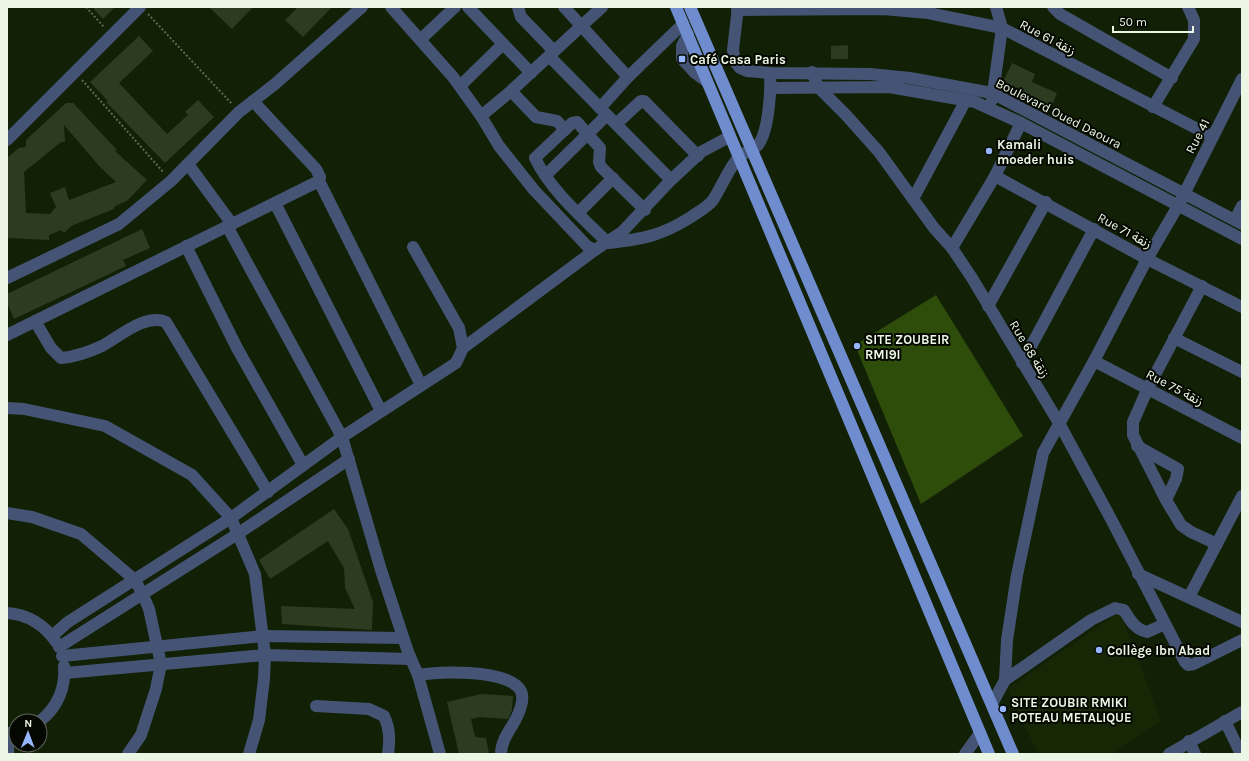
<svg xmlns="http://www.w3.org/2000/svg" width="1249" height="761" font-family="Karla,'Noto Sans Arabic',sans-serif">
  <rect width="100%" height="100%" fill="#122006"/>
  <path fill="#172706" d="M1120,612L1161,720L1112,754H1038L1007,689Z"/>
  <path fill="#2e4d0b" d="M936,295L1023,436L921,504L855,345Z"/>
  <g fill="#2d3c21" fill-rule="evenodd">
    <path d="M92,7H115L103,19Z"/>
    <path d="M209,7H253L232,29Z"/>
    <path d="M298,7H332L303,37L285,20Z"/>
    <path d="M139,36L153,51L119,83L167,134L188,115L185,112L198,100L214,117L165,163L106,102L108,101L90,82Z"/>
    <path d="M848,45V59H831V46Z"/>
    <path d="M1012,63L1035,74L1032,82L1057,93L1051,108L1002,84Z"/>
    <path d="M66,103H73L117,150L115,151L147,180L127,201L115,206L114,209L71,226L64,233L61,230L49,235V240L7,238V158L19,148L26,147V140ZM64,125L100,167L116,182L69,200L65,187L50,193L56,207L50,214L26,213L24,172L61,142H65Z"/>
    <path d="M142,229L150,248L123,260L126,266L14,319L7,303V294Z"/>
    <path d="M334,509L348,529L373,602L372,630L282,624L281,606L355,609L345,588L344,568L328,541L270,579L259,560Z"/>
    <path d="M481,694L513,696L512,710L508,719L480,717L471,719L475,737L486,738L489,754H459L447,702Z"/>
  </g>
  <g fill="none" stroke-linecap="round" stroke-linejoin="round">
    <g stroke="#5b6750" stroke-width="2" stroke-dasharray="2 2" stroke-linecap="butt">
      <path d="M86,7L104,27"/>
      <path d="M148,14L232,104"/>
      <path d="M82,80L164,173"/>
    </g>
    <g stroke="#455474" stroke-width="12">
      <path d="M391,7L453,77L481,116L499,146L534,190L587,246L595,250"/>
      <path d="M468,7L531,73"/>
      <path d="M518,7L521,17L554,51"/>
      <path d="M564,7L628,77"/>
      <path d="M738,7L733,50L735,62L740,68L747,71L770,73L870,74L910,78L992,93L1242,224"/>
      <path d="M1053,7L1060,14L1172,78"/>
      <path d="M737,10L883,9L928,13L1002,28L1213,137"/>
      <path d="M688,34L682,46V59L695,73L706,81"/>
      <path d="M421,39L455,7"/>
      <path d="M549,56L671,180"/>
      <path d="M812,72L818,87L846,115L879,152L934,228L952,248L972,278L1059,423L1111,519L1185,662L1188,665L1194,664L1242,640"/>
      <path d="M460,86L503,44"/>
      <path d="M771,88L889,87L975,102L1021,123L1242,239"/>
      <path d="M511,91L536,117L557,121L565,130"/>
      <path d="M992,100L1002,28L996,7"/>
      <path d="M1153,107L1194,39V20L1188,7"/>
      <path d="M600,108L628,77L683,24"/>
      <path d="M481,116L511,91L602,7"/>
      <path d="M616,124L641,101H644L698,156"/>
      <path d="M7,140L140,7"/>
      <path d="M188,164L232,224"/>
      <path d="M546,175L607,115"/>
      <path d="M995,176L1147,259L1242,307"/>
      <path d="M319,181L421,385"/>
      <path d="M913,199L966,100"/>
      <path d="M275,203L381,411"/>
      <path d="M645,210L601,167L599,162L600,148L577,122L572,123L535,158C550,190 584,219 608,243C643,239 661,236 691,217C698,212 708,207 713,200C721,188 729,168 738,158C743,152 753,151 758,145C769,131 771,90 770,73"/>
      <path d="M578,213L613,178"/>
      <path d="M1235,220L1242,206"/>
      <path d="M227,226L342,437L381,570L408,652L418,675"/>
      <path d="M186,246L237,348L303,465"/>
      <path d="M952,248L995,176L1021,123"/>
      <path d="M7,278L119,224L171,181L239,112L275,84L362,7"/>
      <path d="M1202,286L1148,388L1133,422V435L1166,500L1181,525L1191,532L1217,544"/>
      <path d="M988,306L1046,202"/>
      <path d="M35,321L51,348L61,358C74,357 89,352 102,346C119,337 145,313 166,322L268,492"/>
      <path d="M7,335L319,181L320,177L316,169L253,101"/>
      <path d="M1174,338L1242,372"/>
      <path d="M463,348L595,250L622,232L671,180L701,152L729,137"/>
      <path d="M1094,361L1242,438"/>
      <path d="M1022,363L1094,229"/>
      <path d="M7,408L24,409L105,426L192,475L231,518L255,574L265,655L264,679L259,720L249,754"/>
      <path d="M1137,446L1178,469L1176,479L1166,500"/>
      <path d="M7,513L32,517L81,534L135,580L143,595L149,609L161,664L156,689L141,735L128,754"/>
      <path d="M1138,574L1242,622"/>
      <path d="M1189,597L1242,496"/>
      <path d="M7,613C27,614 45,625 56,642"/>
      <path d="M52,636L68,622L231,518L342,437L456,363L463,348L459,328L413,247"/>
      <path d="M59,647L239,533L349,459"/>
      <path d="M62,656L263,636L403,638"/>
      <path d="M65,673L265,655L410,659"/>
      <path d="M1005,680L1091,620L1115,608L1124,610C1130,620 1135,629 1147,632L1165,624"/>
      <path d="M992,704L1005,680L1007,640L1017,575L1043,453L1094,361L1147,259L1178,206L1242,79"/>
      <path d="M316,706L369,709L384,716C390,729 390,740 388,754"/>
      <path d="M40,721C57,708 66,688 64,666"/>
      <path d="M1225,721L1241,754"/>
      <path d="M1189,741L1195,754"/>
      <path d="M8,754L9,733"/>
      <path d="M440,754L418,675C441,671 499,670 517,686C523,691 523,699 521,706C517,724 501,736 501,754"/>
      <path d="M965,754L980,733"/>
      <path d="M1169,754L1242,712"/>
    </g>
    <g stroke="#6f8cce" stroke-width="12">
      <path d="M676,7L989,754"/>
      <path d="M690,7L1013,754"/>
    </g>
  </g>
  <g fill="#96b6fd" stroke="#040801" stroke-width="1.5">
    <rect x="678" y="55" width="8" height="8" rx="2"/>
    <circle cx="989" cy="151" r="4"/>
    <circle cx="857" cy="346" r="4"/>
    <circle cx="1099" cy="650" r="4"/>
    <circle cx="1003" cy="709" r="4"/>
  </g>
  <g text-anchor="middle" stroke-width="4" stroke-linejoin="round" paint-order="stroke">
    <g font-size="13" fill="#ecf6e5" stroke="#040801">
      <text transform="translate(1048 37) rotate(28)" y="5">Rue 61 زنقة</text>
      <text transform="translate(1059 113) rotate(27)" y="5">Boulevard Oued Daoura</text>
      <text transform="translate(1197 136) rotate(-63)" y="5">Rue 41</text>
      <text transform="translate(1125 230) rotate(29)" y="5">Rue 71 زنقة</text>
      <text transform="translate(1030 349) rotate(59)" y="5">Rue 68 زنقة</text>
      <text transform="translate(1175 387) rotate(28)" y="5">Rue 75 زنقة</text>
    </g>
    <g font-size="13" font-weight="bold" fill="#ecf6e5" stroke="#040801" text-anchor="start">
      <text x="690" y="64">Café Casa Paris</text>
      <text x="997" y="149">Kamali<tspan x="997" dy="15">moeder huis</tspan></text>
      <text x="865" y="344">SITE ZOUBEIR<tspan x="865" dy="15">RMI9I</tspan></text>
      <text x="1107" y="655">Collège Ibn Abad</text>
      <text x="1011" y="707">SITE ZOUBIR RMIKI<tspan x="1011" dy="15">POTEAU METALIQUE</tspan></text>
    </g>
  </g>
  <rect width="1249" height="761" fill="none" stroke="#ecf6e5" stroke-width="16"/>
  <g transform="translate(28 733) rotate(1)"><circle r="19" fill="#040801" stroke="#61675c"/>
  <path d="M0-3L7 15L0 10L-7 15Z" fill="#96b6fd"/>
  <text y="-6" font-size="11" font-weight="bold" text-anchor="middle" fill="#ecf6e5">N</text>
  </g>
  <path d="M1113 26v6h80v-6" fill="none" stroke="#ecf6e5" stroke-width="2"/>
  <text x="1119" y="26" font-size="12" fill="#ecf6e5" stroke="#040801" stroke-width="3" paint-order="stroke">50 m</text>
</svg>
